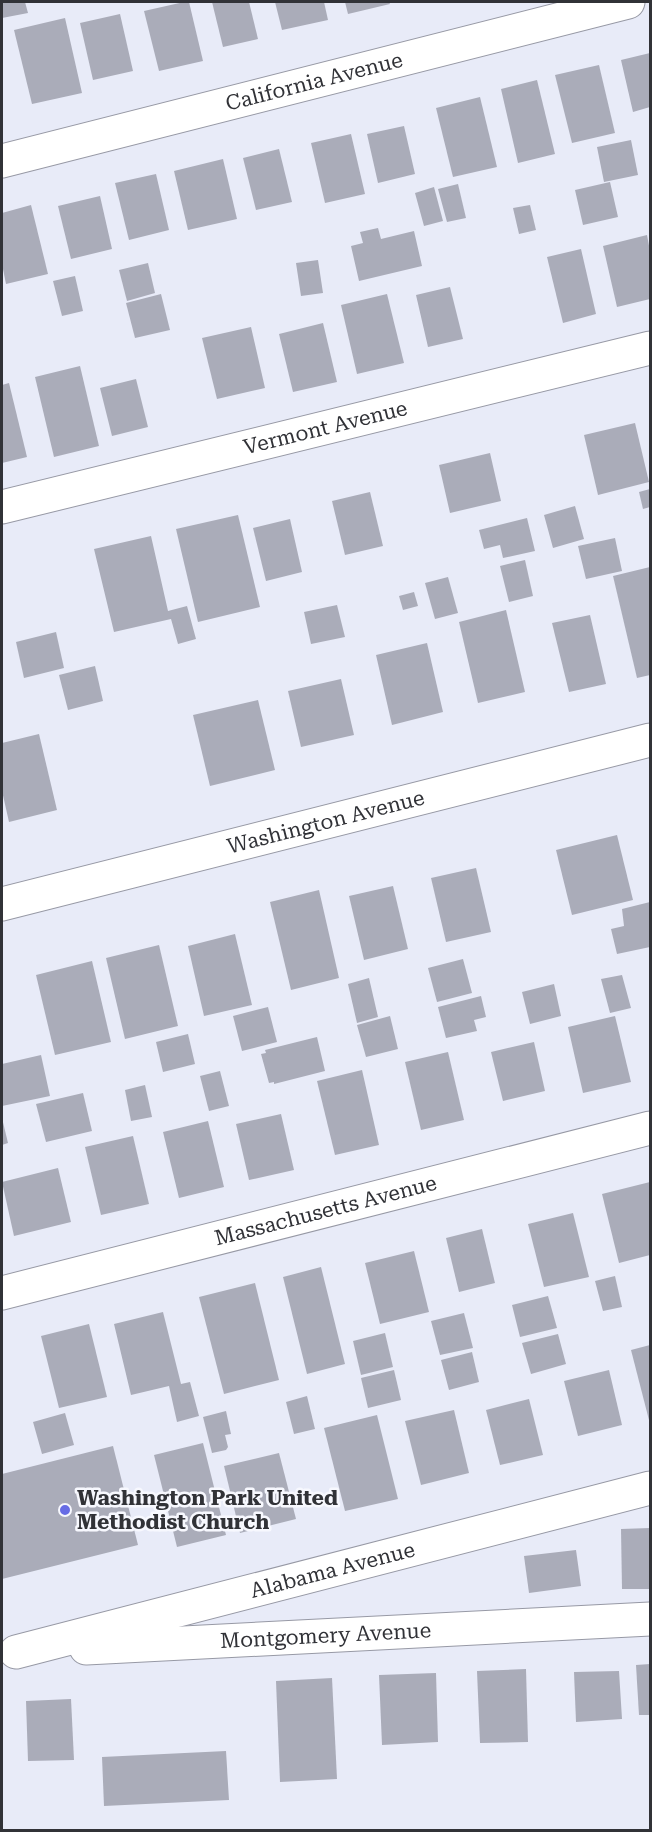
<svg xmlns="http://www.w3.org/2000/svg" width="652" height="1832" font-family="'Roboto Serif',serif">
  <rect width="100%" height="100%" fill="#e8ebf8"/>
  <g fill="#aaacb9">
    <path d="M2,2H25L28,13L2,18Z"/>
    <path d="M184,2H189L203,61L159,71L144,11Z"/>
    <path d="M212,2H249L258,39L223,47Z"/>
    <path d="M275,2H324L328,20L282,30Z"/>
    <path d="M345,2H389L390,4L348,14Z"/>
    <path d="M120,14L133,71L93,80L80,23Z"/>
    <path d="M65,18L82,93L32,104L14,30Z"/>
    <path d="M650,53V107L633,112L621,60Z"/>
    <path d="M599,65L615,133L572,143L555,75Z"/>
    <path d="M537,80L555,154L518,163L501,89Z"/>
    <path d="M480,97L497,167L453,177L436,108Z"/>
    <path d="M404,126L415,174L378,183L367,134Z"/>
    <path d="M351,134L365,194L325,203L311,143Z"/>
    <path d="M631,140L638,175L604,182L597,147Z"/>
    <path d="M279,149L292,202L256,210L243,158Z"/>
    <path d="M223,159L237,219L188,230L174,171Z"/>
    <path d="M156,174L169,230L129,240L115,183Z"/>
    <path d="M610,182L618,217L583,225L575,190Z"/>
    <path d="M458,184L466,218L447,222L438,189Z"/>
    <path d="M434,187L443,221L424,226L415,193Z"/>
    <path d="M100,196L112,249L71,259L58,206Z"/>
    <path d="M31,205L48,274L6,284L2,264V213Z"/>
    <path d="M530,205L536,230L519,234L513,208Z"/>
    <path d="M378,228L381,239L414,231L422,266L359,281L351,246L363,243L360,232Z"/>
    <path d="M647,235L650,251V299L617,307L603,246Z"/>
    <path d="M581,249L596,314L563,323L547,257Z"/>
    <path d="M318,260L323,293L301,296L296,263Z"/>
    <path d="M148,263L155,293L127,301L119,270Z"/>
    <path d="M75,276L83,311L62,316L53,281Z"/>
    <path d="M450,287L463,339L428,347L416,295Z"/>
    <path d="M161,294L170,330L135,338L126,303Z"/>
    <path d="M387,294L404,363L357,374L341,305Z"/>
    <path d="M323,323L337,382L293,392L279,334Z"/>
    <path d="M251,327L265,388L217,399L202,338Z"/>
    <path d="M80,366L99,446L54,457L35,377Z"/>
    <path d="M136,379L148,427L112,436L100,388Z"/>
    <path d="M9,383L27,457L2,463V385Z"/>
    <path d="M635,423L649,482L598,495L584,435Z"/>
    <path d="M490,453L501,501L450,513L439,465Z"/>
    <path d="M650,489V507L643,509L639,492Z"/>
    <path d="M370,492L383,546L345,555L332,501Z"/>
    <path d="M575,506L584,539L553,548L544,515Z"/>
    <path d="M238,515L260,607L198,622L176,529Z"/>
    <path d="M527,518L535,551L503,558L500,545L484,549L479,530Z"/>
    <path d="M290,519L302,572L266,581L253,528Z"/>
    <path d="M151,536L168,611L187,606L196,639L178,644L171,619L114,632L94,549Z"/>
    <path d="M615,538L622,571L586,579L578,546Z"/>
    <path d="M525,560L533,596L509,602L500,566Z"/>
    <path d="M650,567V675L637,678L613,576Z"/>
    <path d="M448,577L458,613L435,619L425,583Z"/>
    <path d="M414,592L418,606L403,610L399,596Z"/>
    <path d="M337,605L345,637L311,644L304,612Z"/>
    <path d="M506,610L525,692L478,703L459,622Z"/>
    <path d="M590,615L606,684L569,692L552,623Z"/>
    <path d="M56,632L64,668L24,678L16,642Z"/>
    <path d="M427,643L443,712L392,725L376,655Z"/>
    <path d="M95,666L103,701L68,710L59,675Z"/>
    <path d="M341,679L354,735L301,747L288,691Z"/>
    <path d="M258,700L275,770L210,786L193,715Z"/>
    <path d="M39,734L57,810L9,822L2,791V743Z"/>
    <path d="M617,835L633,900L572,915L556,850Z"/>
    <path d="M476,868L491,932L446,942L431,878Z"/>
    <path d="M393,886L408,949L364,960L349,896Z"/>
    <path d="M319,890L339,978L291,990L270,902Z"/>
    <path d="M650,902V947L617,954L611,929L624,926L622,909Z"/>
    <path d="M235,934L252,1005L204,1016L188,946Z"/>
    <path d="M159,945L178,1026L125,1039L106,958Z"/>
    <path d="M463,959L472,993L437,1002L428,968Z"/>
    <path d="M92,961L111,1042L55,1055L36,975Z"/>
    <path d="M622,975L631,1008L610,1013L601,979Z"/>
    <path d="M369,978L378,1017L357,1023L348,984Z"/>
    <path d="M554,984L561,1016L530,1024L522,992Z"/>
    <path d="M481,996L486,1017L474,1020L477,1031L446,1038L438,1007Z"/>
    <path d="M268,1007L277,1042L242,1051L233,1016Z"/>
    <path d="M390,1016L398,1049L366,1057L357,1025Z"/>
    <path d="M615,1016L631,1082L583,1093L568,1027Z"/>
    <path d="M188,1034L195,1064L163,1072L156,1042Z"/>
    <path d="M317,1037L325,1071L274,1084V1082L269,1083L261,1054L266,1053L265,1050Z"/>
    <path d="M534,1042L545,1091L503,1101L491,1052Z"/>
    <path d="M448,1052L464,1120L421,1130L405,1062Z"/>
    <path d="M41,1055L50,1096L2,1106V1064Z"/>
    <path d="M362,1070L379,1145L335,1155L317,1081Z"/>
    <path d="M220,1071L229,1106L209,1111L200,1076Z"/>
    <path d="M145,1085L152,1117L131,1121L125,1090Z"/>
    <path d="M83,1093L92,1131L46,1142L36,1104Z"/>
    <path d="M281,1114L294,1170L249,1180L236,1124Z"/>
    <path d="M2,1118L8,1143L2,1145Z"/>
    <path d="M208,1121L224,1187L179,1198L163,1132Z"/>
    <path d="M133,1136L149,1204L101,1215L85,1147Z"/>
    <path d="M58,1168L71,1222L14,1236L2,1182Z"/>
    <path d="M650,1182V1255L619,1263L602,1194Z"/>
    <path d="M573,1213L589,1277L544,1287L528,1224Z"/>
    <path d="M482,1229L495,1283L459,1292L446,1238Z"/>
    <path d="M414,1251L429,1312L380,1324L365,1263Z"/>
    <path d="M321,1267L345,1364L307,1374L283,1277Z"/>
    <path d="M615,1276L622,1307L603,1311L595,1281Z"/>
    <path d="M255,1283L279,1380L224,1394L199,1297Z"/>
    <path d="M548,1296L557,1328L520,1337L512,1305Z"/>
    <path d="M163,1312L181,1384L190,1382L199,1416L177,1422L169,1386L131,1395L114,1324Z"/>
    <path d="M464,1313L473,1348L440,1355L431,1321Z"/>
    <path d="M89,1324L107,1397L59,1408L41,1336Z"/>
    <path d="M385,1333L393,1367L361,1375L353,1341Z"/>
    <path d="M558,1334L566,1364L531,1374L522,1343Z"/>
    <path d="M650,1345V1424L631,1350Z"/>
    <path d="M472,1352L479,1382L449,1390L441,1360Z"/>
    <path d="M394,1370L401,1400L368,1408L361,1378Z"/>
    <path d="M609,1370L622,1425L578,1436L564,1381Z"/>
    <path d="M307,1396L315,1429L294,1434L286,1402Z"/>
    <path d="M529,1399L543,1455L500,1465L486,1410Z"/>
    <path d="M454,1410L469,1473L421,1485L405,1421Z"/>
    <path d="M226,1411L231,1434L225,1435L228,1447L226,1450L212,1453L203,1417Z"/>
    <path d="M65,1413L74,1445L42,1454L33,1422Z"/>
    <path d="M377,1415L398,1499L345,1511L324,1428Z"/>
    <path d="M203,1443L226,1535L177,1547L154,1455Z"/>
    <path d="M113,1446L138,1545L2,1579V1474Z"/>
    <path d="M279,1453L296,1519L240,1533L224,1466Z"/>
    <path d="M650,1528V1589H622L621,1529Z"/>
    <path d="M576,1550L581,1586L529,1593L524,1556Z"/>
    <path d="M650,1664V1715H639L636,1665Z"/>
    <path d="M526,1669L528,1742L480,1743L477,1671Z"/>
    <path d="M619,1671L622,1719L576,1722L574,1672Z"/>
    <path d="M436,1673L438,1742L382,1745L379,1675Z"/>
    <path d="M332,1678L337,1779L280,1782L276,1681Z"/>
    <path d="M71,1699L74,1760L28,1761L26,1701Z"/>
    <path d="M226,1751L229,1800L104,1806L102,1757Z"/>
  </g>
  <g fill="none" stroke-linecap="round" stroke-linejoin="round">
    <defs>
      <g id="minor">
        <path id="s1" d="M2,161L628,2"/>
        <path id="s2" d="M2,507L650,348"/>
        <path id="s3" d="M2,904L650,740"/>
        <path id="s4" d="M2,1293L650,1128"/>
        <path id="s5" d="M86,1648L650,1619"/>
        <path id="s6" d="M16,1652L650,1488"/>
      </g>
    </defs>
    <use href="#minor" stroke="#9799a5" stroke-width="35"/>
    <use href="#minor" stroke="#fff" stroke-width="33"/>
  </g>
  <circle fill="#676ce5" stroke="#f7f8fe" stroke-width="2" cx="65" cy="1510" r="6"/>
  <g text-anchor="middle" stroke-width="5" stroke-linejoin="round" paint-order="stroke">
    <g font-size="21" fill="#313237" stroke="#f7f8fe">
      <text dy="7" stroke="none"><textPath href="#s1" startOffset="322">California Avenue</textPath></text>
      <text dy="7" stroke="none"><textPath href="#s2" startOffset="333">Vermont Avenue</textPath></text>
      <text dy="7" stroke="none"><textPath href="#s3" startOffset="334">Washington Avenue</textPath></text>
      <text dy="7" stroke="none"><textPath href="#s4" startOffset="334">Massachusetts Avenue</textPath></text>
      <text dy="7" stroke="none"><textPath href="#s6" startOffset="327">Alabama Avenue</textPath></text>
      <text dy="7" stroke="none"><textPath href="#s5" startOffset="240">Montgomery Avenue</textPath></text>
    </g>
    <g font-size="21" font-weight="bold" fill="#313237" stroke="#f7f8fe" text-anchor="start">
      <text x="77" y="1505">Washington Park United<tspan x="77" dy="24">Methodist Church</tspan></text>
    </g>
  </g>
  <rect width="652" height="1832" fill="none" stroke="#313237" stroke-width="6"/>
</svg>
